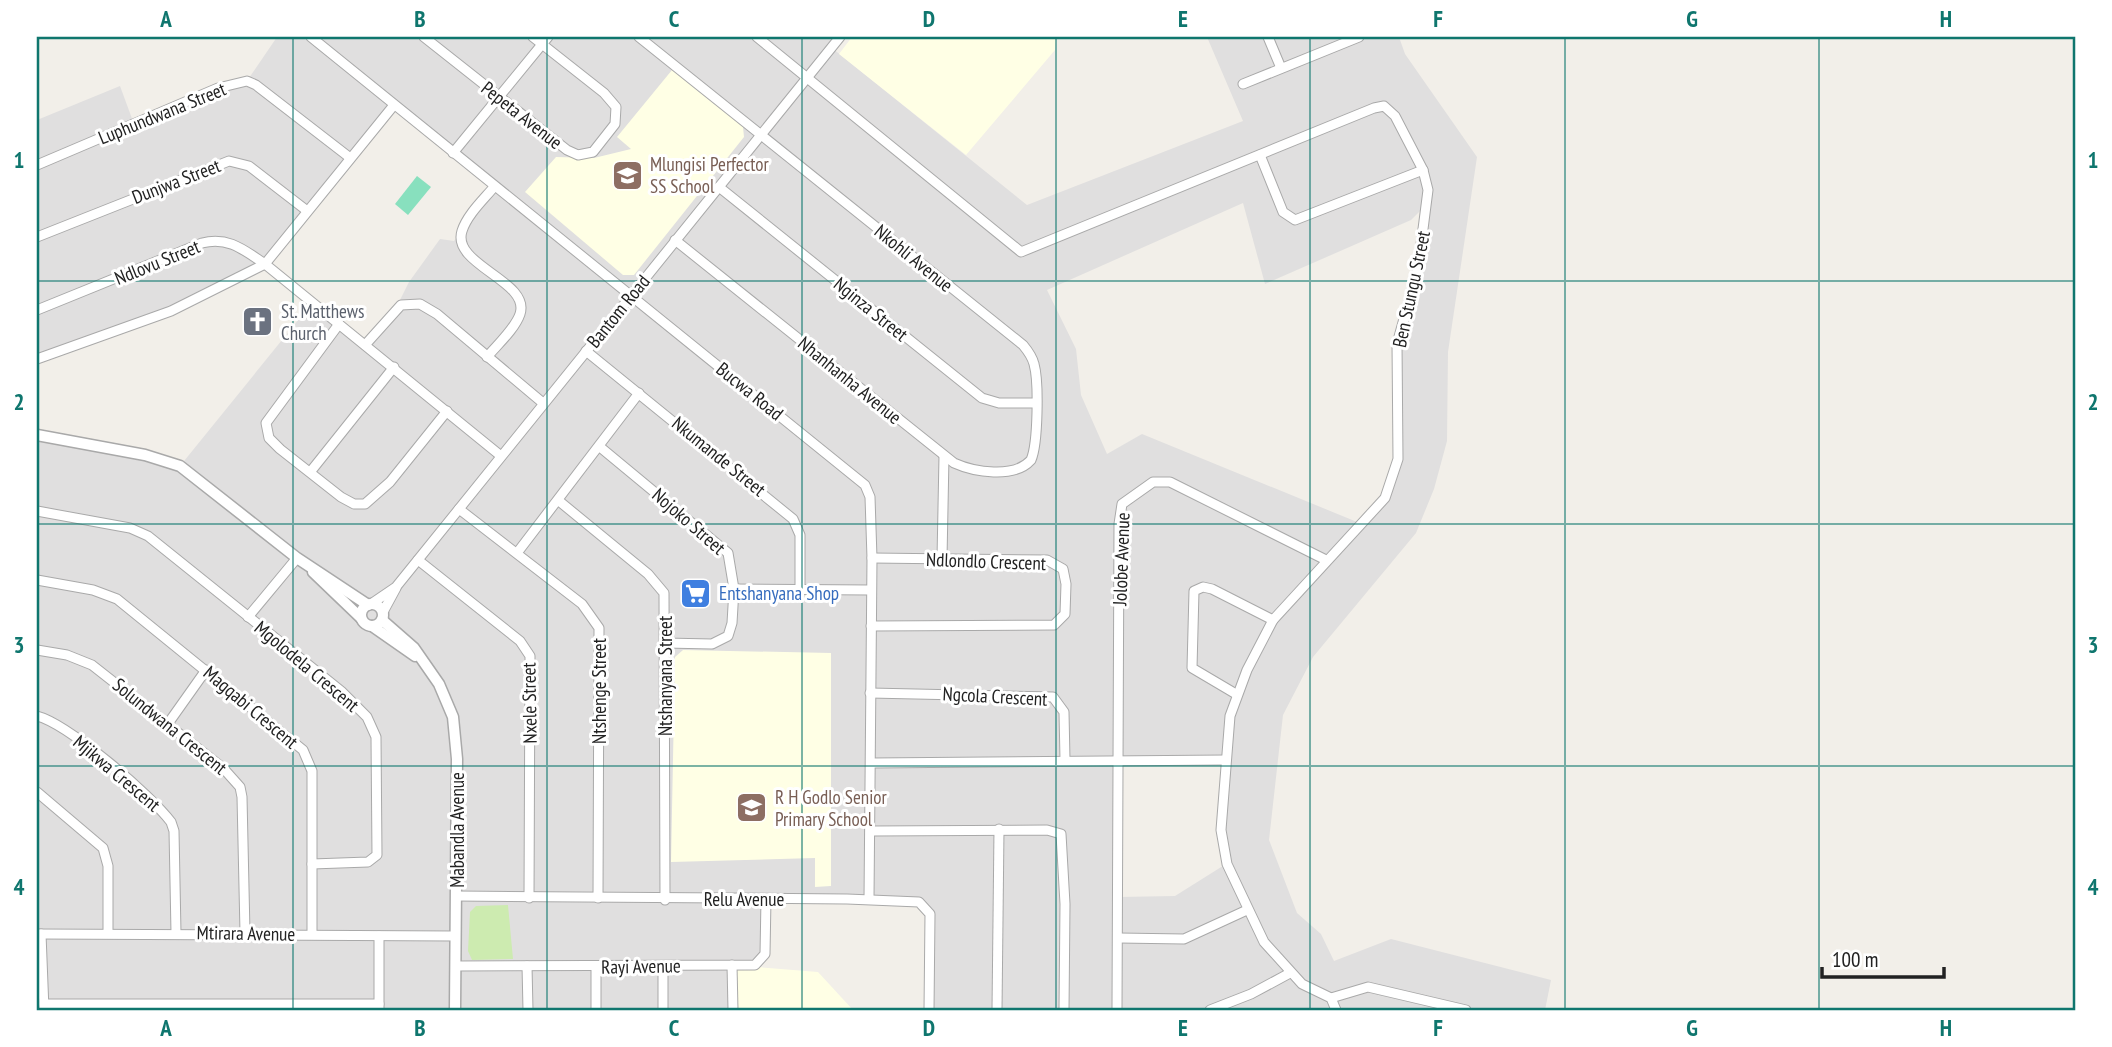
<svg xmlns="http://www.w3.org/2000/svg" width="2112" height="1047" font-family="'PT Sans Narrow',sans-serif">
  <rect width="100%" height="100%" fill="#f2efe9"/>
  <path fill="#e0dfdf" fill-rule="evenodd" d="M277,37H840L832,48L1027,205L1243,121L1207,37H1399L1405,54L1477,157L1448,352L1447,441L1434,489L1416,533L1313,657L1283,715L1269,840L1297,913L1321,934L1334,961L1391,939L1551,980L1545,1010H929L930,914L925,906L766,900L765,948L732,1010H37V435L180,466L312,303L365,344L395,310L409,282L440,239L454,241L494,187L393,105L265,264L205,296L37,359V120L120,86L134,124L247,81ZM1243,203L1265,284L1411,220L1426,205L1418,268L1397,344L1398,459L1379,506L1362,524L1142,434L1107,454L1081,395L1076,349L1047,290ZM1120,760H1226L1223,853L1226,864L1175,896L1119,897Z"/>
  <g fill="#ffffe5">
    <path d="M852,37H1056L1055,50L966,155L839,54Z"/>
    <path d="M672,70L743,127L744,137L634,275H623L525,192L556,157L594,158L631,149L617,137Z"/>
    <path d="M683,650L831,653V886L815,887V858L671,862L675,657Z"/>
    <path d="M732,965L818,972L853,1010H733Z"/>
  </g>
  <path fill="#cdebb0" d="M508,905L513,959L472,960L468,951L470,912L476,906Z"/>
  <path fill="#88e0be" d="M417,176L431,187L408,215L395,204Z"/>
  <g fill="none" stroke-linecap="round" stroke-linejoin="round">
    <defs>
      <g id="minor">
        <path d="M311,37L865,485L870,497L872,558L869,899"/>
        <path d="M424,37L567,150L578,155L593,152L615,124L616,107L604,93L533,37"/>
        <path d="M639,37L1023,345C1028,351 1032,356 1034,364C1039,382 1038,444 1031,460C1014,479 974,472 954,463L675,240"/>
        <path d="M757,37L1021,252L1374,108L1384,106L1395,116L1423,170L1428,190L1418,268L1397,344L1398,459L1385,498L1273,620L1247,670L1230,716L1221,830L1227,864L1264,942L1302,984L1331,998L1336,1010"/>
        <path d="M1268,37L1281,68"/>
        <path d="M1243,84L1359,37"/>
        <path d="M453,153L548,37"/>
        <path d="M1260,155L1283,212L1295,220L1423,170"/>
        <path d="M37,165L218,88L247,81L256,85L349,157"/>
        <path d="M719,187L982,398L999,403H1035"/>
        <path d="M37,237L229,161L249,166L306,210"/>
        <path d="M37,310L202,243C228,236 244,250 265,264L501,456"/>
        <path d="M339,324L266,423L269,438L280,449L341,497L354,504H365L390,482L447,411"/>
        <path d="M365,345L401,305L420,304L437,314L543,403"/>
        <path d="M586,351L793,519L800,535V589"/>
        <path d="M487,357C497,345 515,329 520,314C531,281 451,265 462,231C467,215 483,200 494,187"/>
        <path d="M37,359L171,311L265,264L394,105"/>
        <path d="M600,447L728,553L734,589L732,623L728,636L712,644L665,643"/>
        <path d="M311,471L394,367"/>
        <path d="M559,501L648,574L664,593L665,900"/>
        <path d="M459,509L582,604L599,628L598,898"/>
        <path d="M37,511L130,528L148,536L341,691L367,717L376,737L377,855L368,862L312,864"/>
        <path d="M517,553L639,393"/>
        <path d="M942,559L944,456"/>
        <path d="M418,560L520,641L530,656L529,898"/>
        <path d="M37,580L93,590L117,599L303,750L312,771V934"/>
        <path d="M734,589L870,590"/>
        <path d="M371,604L396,587L840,37"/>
        <path d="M383,612L396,588"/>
        <path d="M248,617L297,558"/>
        <path d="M871,626L1054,625L1065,614L1066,584L1063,569L1047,560L872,558"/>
        <path d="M37,650L67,655L92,665L223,768L240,787L242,797L245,933"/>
        <path d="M870,693L1053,697L1064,712L1065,760"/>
        <path d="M1236,694L1192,668L1194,591L1203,587L1212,589L1273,620"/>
        <path d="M37,716C68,724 151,795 171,822L174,831L176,933"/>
        <path d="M167,725L206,670"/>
        <path d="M872,763L1226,760"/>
        <path d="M37,792L103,848L108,866V933"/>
        <path d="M872,831L1047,830L1061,834L1065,904L1064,1010"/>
        <path d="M456,896L847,899L919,902L930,914L929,1010"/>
        <path d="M37,934L455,936"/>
        <path d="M41,934L44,1010"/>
        <path d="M379,936V1010"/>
        <path d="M1119,938L1184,939L1247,910"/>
        <path d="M732,965L733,1010"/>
        <path d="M456,966L755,965L765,954L766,899"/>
        <path d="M527,966L528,1010"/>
        <path d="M663,966V1010"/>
        <path d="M1331,998L1368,987L1466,1010"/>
        <path d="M44,1004H379"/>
        <path d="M596,1010V967"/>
        <path d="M997,1010L999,829"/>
        <path d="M1117,1010L1119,524L1122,504L1153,482H1170L1326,560"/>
        <path d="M1210,1010L1251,994L1290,973"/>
      </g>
      <g id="tertiary">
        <path d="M37,435L145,455L180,466L297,558L368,605"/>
        <path d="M313,572L361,618"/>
        <circle cx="372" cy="615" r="11"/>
        <path d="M382,620L414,648L439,684L453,717L457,759L455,1010"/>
        <path d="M372,626L415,656"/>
      </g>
    </defs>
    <use href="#minor" stroke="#a9a9a9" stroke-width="11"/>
    <use href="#tertiary" stroke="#a9a9a9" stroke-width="13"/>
    <use href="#minor" stroke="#fff" stroke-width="9"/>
    <use href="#tertiary" stroke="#fff" stroke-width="10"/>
  </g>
  <path fill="none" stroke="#0f766e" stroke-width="2" stroke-opacity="0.55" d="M293,37V1010M547,37V1010M802,37V1010M1056,37V1010M1310,37V1010M1565,37V1010M1819,37V1010M37,281H2075M37,524H2075M37,766H2075"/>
  <defs>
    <symbol id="school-square" viewBox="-11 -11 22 22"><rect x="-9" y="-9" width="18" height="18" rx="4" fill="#8d6e63" stroke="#fff"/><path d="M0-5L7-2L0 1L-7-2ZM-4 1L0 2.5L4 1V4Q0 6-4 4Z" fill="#fff"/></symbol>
    <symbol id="church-square" viewBox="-11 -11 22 22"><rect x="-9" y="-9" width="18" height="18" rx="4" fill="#6b7280" stroke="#fff"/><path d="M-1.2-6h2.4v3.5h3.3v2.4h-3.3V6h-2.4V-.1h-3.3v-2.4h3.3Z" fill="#fff"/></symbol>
    <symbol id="supermarket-square" viewBox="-11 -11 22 22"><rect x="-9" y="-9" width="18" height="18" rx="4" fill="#3f7fe0" stroke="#fff"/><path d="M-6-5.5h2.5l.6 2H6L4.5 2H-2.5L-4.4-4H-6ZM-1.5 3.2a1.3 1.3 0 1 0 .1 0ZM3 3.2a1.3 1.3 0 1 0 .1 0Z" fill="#fff"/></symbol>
  </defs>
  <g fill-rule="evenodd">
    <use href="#school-square" x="610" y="158" width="35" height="35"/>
    <use href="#church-square" x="240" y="304" width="35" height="35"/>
    <use href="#supermarket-square" x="678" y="576" width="35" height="35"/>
    <use href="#school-square" x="734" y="790" width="35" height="35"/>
  </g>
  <g text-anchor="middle" stroke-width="6" stroke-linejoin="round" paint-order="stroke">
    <g font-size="19" fill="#222" stroke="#fff">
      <text transform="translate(162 113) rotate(-22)" y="7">Luphundwana Street</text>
      <text transform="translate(522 115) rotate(38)" y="7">Pepeta Avenue</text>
      <text transform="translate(176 181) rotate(-21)" y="7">Dunjwa Street</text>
      <text transform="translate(914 258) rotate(39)" y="7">Nkohli Avenue</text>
      <text transform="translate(157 262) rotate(-22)" y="7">Ndlovu Street</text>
      <text transform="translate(1411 289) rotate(-78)" y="7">Ben Stungu Street</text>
      <text transform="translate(871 309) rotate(39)" y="7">Nginza Street</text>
      <text transform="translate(618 311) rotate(-51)" y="7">Bantom Road</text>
      <text transform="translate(850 380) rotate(39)" y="7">Nhanhanha Avenue</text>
      <text transform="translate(750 391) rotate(39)" y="7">Bucwa Road</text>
      <text transform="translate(719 456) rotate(39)" y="7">Nkumande Street</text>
      <text transform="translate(689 521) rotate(41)" y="7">Nojoko Street</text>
      <text transform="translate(1121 559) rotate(-88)" y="7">Jolobe Avenue</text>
      <text transform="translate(986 561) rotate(2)" y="7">Ndlondlo Crescent</text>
      <text transform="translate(307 666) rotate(40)" y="7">Mgolodela Crescent</text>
      <text transform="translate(665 676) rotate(-90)" y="7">Ntshanyana Street</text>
      <text transform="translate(599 691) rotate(-90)" y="7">Ntshenge Street</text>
      <text transform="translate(995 696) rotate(3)" y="7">Ngcola Crescent</text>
      <text transform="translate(529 703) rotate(-91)" y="7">Nxele Street</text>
      <text transform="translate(251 707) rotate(40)" y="7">Magqabi Crescent</text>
      <text transform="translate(170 726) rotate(39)" y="7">Solundwana Crescent</text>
      <text transform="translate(117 773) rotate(40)" y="7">Mjikwa Crescent</text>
      <text transform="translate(457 830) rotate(-90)" y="7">Mabandla Avenue</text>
      <text x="744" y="906">Relu Avenue</text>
      <text transform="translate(246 933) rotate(1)" y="7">Mtirara Avenue</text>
      <text transform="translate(641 966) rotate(-1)" y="7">Rayi Avenue</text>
    </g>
    <g font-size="19" fill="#785e54" stroke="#fff" text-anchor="start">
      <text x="650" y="171">Mlungisi Perfector<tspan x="650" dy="22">SS School</tspan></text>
      <text x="775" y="804">R H Godlo Senior<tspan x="775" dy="22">Primary School</tspan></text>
    </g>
    <g font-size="19" fill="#5b616d" stroke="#fff" text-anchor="start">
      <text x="281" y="318">St. Matthews<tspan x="281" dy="22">Church</tspan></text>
    </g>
    <g font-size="19" fill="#366cbe" stroke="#fff" text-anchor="start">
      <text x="719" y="600">Entshanyana Shop</text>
    </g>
  </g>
  <rect width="2112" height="1047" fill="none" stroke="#ffffff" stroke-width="77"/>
  <path d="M1822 967v10h122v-10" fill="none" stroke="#222222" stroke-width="3.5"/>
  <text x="1832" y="967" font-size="21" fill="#222222" stroke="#ffffff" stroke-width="5" paint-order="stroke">100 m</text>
  <rect x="38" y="38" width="2036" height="971" fill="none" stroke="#0f766e" stroke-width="2.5"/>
  <g font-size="23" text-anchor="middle" font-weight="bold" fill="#0f766e">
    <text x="166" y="27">A</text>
    <text x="420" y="27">B</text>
    <text x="674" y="27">C</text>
    <text x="929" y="27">D</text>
    <text x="1183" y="27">E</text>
    <text x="1438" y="27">F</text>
    <text x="1692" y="27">G</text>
    <text x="1946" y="27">H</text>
    <text x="19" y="168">1</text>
    <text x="2093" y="168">1</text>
    <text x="19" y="410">2</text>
    <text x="2093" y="410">2</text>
    <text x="19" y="653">3</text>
    <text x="2093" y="653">3</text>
    <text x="19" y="895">4</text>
    <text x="2093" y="895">4</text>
    <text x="166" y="1036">A</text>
    <text x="420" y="1036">B</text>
    <text x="674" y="1036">C</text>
    <text x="929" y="1036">D</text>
    <text x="1183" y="1036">E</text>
    <text x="1438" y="1036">F</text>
    <text x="1692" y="1036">G</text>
    <text x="1946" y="1036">H</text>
  </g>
</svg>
